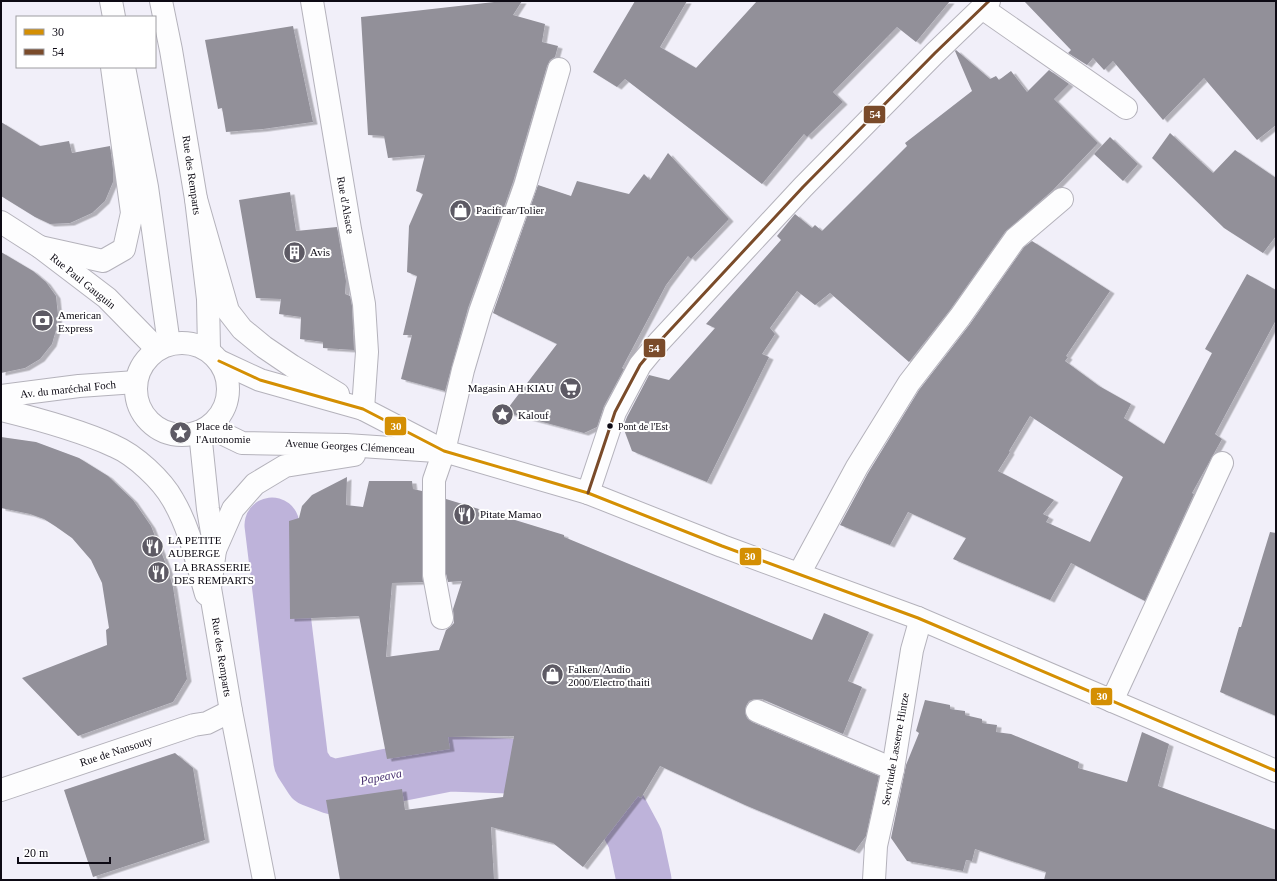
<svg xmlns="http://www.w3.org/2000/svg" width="1277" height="881" font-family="Georgia,serif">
  <defs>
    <filter id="shadow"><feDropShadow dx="4.5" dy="2.5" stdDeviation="0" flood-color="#0004"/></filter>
  </defs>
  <rect width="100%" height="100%" fill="#f1eff9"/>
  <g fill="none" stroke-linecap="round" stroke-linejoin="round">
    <path stroke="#beb3da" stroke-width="55" d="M272,525L301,762L312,779L333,787L449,764L509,766L583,778L605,789L620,810L635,838L644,880"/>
  </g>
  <g fill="#929099" fill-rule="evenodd" filter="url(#shadow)">
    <path d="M503,1H522L513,15L545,24L542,42L558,46L555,57L550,60L547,66L513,182L468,308L445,391L401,379L412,335H403L417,276L407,272L409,226L423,194L416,191L425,155L388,158L384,136L368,135L361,17Z"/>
    <path d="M635,1H687L660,47L696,68L757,1H950L916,42L897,27L833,92L843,102L807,137L804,134L762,184L625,79L617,87L593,72Z"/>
    <path d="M1024,1H1276V125L1257,140L1204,78L1163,120L1113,61L1104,70L1093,58L1087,65L1068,53L1071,50Z"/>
    <path d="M293,26L313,122L263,129L226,132L222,108L218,109L205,40Z"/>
    <path d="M956,50L990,79L996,76L999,80L1011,71L1027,92L1049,70L1069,84L1054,99L1098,143L1053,190L1005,232L950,310L909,362L830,293L815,305L797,291L770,328L775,334L762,354L769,357L707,482L632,451L623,427L627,417L649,375L669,380L715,328L706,324L781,240L777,236L795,214L812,228L815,225L822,231L907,146L905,143L972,91L955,51Z"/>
    <path d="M1,122L40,146L69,141L72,153L110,146L113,169V182L105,201L92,213L70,223L50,224L35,217L1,196Z"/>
    <path d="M1170,133L1213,173L1235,150L1276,178V236L1263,253L1224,228L1152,158Z"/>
    <path d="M1110,137L1138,164L1123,181L1094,154Z"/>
    <path d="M668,153L729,219L691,259L688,256L666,285L622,368L624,369L604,406L597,427L584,433L505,412L557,344L493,313L538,185L571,196L577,181L629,194L644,174L650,180Z"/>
    <path d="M290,192L296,231L337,227L346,281L345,294L350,296L352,306L354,350L323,348V342L300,339L301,317L279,314L281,299L256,298L239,200Z"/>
    <path d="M1032,241L1110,291L1066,356L1068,357L1065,361L1099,386L1131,404L1124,418L1164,444L1212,353L1205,349L1247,274L1276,290V320L1215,434L1222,439L1192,493L1194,494L1145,601L1071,563L1050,600L953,559L966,538L908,512L890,545L840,525L868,473L919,390L970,324L1024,247ZM1030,416L1123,477L1090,542L1046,522L1049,517L1043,514L1054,500L998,471L1010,452L1009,451Z"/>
    <path d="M1,252L33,271L46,282L56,296L58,315L56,330L52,344L40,359L25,368L1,373Z"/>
    <path d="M1,437L36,442L79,458L108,476L133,500L151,526L167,567L173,587L187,679L173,702L78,736L22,678L107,645L106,630L109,628L102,583L91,560L72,538L55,526L44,519L30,514L1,508Z"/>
    <path d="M347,477L346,505L363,507L369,481H412L413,489L422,491V575L423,582L392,583L386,657L439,650L446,630L450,627L454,623L453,609L462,581L448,582L446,574V499L564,535V537L812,640L824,613L869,632L848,681L862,687L843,734L762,699H755L749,701L746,706L745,712L747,718L752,722L879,776L866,836L855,851L745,805L660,766L641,798L638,796L583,867L553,843L491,827L494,880H340L326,800L402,789L405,810L503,797L514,736L448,737L450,749L387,759L359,616L290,619L289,521L299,518L302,506L312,495Z"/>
    <path d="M1270,532L1276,533V716L1220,692L1239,627H1241Z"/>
    <path d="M925,700L950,705V709L965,711V715L982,719V723L997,725L996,732L1011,734L1079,762L1078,768L1127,782L1142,732L1169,744L1158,786L1276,830V880H1044L1046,872L975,849L972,861L966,860L963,871L907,861L891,838L906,765L919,733L916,731Z"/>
    <path d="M175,753L193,768L205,840L93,877L64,790Z"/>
  </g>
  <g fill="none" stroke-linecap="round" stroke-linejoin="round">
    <defs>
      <g id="minor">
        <path d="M312,1L350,229L364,304L367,352L363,409"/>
        <path d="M982,8L1126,108"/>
        <path d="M40,247L103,261L124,249L132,213L112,67"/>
        <path d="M588,493L615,412L640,365L659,342L803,187L935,53L989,1"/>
        <path d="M799,574L857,467L909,383L960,317L1015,239L1062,199"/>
        <path d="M442,618L434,575V480L444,451L463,370L480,312L525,186L559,69"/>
        <path d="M1112,701L1222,463"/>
        <path d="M757,711L893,769"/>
        <path d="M874,880L876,846L893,769L912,650L919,625L918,618"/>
      </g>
      <g id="tertiary">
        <path d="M1,222L40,247L107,298L157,349"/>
        <path d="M1,790L194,725L207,723L231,711"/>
      </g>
      <g id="secondary">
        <path d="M111,1L114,17"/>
        <path d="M161,1L171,50L196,199L208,299L209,350"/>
        <path d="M124,67L147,187L169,344"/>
      </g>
      <g id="primary">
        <path d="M196,199L228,311L242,329L264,347L292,366L338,394"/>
        <circle cx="182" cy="389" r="46"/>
        <path d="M219,361L260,380L363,409L444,451L588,493L722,546L918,618L1276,771"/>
        <path d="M1,396L79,386L136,382"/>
        <path d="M1,410C38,419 79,430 114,446C135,455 162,480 173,500C190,529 197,563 206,594"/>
        <path d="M209,427L242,443L346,445L436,451"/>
        <path d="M200,432L208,509L215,550L210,588L231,711L264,880"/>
        <path d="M215,550L233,509L255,484L285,466L354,455"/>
      </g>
    </defs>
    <use href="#minor" stroke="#b4b2bb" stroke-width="24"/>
    <use href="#tertiary" stroke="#b4b2bb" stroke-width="24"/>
    <use href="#secondary" stroke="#b4b2bb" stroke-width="24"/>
    <use href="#primary" stroke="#b4b2bb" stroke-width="24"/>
    <use href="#minor" stroke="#fdfdfe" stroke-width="22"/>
    <use href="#tertiary" stroke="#fdfdfe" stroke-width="22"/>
    <use href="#secondary" stroke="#fdfdfe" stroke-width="22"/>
    <use href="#primary" stroke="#fdfdfe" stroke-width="22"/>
    <defs>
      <path id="bus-1" d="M219,361L260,380L363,409L444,451L588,493L722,546L918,618L1276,771"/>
      <path id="bus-2" d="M588,493L615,412L640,365L659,342L803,187L935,53L989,1"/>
    </defs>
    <use href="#bus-1" stroke="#fff" stroke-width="6"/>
    <use href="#bus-2" stroke="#fff" stroke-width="6"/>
    <use href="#bus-1" stroke="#d48f03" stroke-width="3"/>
    <use href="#bus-2" stroke="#7a4b2a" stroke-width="3"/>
  </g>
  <defs>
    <symbol id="shop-disc" viewBox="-11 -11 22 22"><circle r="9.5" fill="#5d5a64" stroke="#fff"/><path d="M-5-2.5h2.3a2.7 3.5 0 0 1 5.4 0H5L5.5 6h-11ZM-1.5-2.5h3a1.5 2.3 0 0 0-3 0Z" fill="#fff"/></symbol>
    <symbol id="building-disc" viewBox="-11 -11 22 22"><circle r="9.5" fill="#5d5a64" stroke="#fff"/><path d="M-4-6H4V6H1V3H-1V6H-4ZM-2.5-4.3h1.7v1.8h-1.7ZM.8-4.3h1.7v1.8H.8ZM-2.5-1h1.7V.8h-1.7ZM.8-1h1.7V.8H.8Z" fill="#fff"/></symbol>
    <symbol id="bank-disc" viewBox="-11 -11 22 22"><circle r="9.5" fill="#5d5a64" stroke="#fff"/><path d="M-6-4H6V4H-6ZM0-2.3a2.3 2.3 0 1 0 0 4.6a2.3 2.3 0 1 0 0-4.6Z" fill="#fff"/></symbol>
    <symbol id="supermarket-disc" viewBox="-11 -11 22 22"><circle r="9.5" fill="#5d5a64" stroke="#fff"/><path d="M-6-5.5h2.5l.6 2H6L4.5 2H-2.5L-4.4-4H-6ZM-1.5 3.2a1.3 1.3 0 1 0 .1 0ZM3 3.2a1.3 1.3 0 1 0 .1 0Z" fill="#fff"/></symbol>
    <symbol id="sight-disc" viewBox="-11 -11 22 22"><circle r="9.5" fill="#5d5a64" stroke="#fff"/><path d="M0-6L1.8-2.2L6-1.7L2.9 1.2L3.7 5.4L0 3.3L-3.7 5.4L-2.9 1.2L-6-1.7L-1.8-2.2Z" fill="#fff"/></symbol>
    <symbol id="restaurant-disc" viewBox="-11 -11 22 22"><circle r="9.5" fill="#5d5a64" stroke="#fff"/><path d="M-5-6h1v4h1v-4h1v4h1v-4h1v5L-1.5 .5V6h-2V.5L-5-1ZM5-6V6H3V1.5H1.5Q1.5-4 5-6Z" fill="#fff"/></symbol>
  </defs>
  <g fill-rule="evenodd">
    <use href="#shop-disc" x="448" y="198" width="25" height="25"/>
    <use href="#building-disc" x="282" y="240" width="25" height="25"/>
    <use href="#bank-disc" x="30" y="308" width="25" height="25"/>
    <use href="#supermarket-disc" x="558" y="376" width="25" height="25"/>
    <use href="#sight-disc" x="490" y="402" width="25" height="25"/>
    <use href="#sight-disc" x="168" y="420" width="25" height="25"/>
    <use href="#restaurant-disc" x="452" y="502" width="25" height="25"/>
    <use href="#restaurant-disc" x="140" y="534" width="25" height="25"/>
    <use href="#restaurant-disc" x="146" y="560" width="25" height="25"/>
    <use href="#shop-disc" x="540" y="662" width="25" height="25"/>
  </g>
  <circle fill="#0d0a14" stroke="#fff" stroke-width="1.5" cx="610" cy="426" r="3.5"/>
  <g text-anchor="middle" stroke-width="4" stroke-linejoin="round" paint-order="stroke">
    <g font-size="10" fill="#0d0a14" stroke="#fff" text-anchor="start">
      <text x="618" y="430">Pont de l'Est</text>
    </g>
    <g font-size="11" fill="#0d0a14" stroke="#fff">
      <text transform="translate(192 175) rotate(82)" y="4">Rue des Remparts</text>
      <text transform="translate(346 205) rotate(80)" y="4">Rue d'Alsace</text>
      <text transform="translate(83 281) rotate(39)" y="4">Rue Paul Gauguin</text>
      <text transform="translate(68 389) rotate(-6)" y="4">Av. du maréchal Foch</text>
      <text transform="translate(350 446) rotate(3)" y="4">Avenue Georges Clémenceau</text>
      <text transform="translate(222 657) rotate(81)" y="4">Rue des Remparts</text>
      <text transform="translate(895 749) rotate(-80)" y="4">Servitude Lasserre Hintze</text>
      <text transform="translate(116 751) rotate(-18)" y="4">Rue de Nansouty</text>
    </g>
    <g font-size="11" fill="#0d0a14" stroke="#fff" text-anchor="start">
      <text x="476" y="214">Pacificar/Tolier</text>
      <text x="310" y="256">Avis</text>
      <text x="58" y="319">American<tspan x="58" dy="13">Express</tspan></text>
      <text x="554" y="392" text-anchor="end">Magasin AH KIAU</text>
      <text x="518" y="419">Kalouf</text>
      <text x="196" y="430">Place de<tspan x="196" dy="13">l'Autonomie</tspan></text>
      <text x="480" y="518">Pitate Mamao</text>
      <text x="168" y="544">LA PETITE<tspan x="168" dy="13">AUBERGE</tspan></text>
      <text x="174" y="571">LA BRASSERIE<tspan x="174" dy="13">DES REMPARTS</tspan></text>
      <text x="568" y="673">Falken/ Audio<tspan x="568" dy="13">2000/Electro thaiti</tspan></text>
    </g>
    <g font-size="12" font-style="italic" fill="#483170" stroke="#fff">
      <text transform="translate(381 777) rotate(-11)" y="4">Papeava</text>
    </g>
  </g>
  <g stroke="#fff" stroke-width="1.5">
    <rect x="863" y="105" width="23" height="19" rx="4" fill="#7a4b2a"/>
    <rect x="643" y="338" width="23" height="20" rx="4" fill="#7a4b2a"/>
    <rect x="384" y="416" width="23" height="20" rx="4" fill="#d48f03"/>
    <rect x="739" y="547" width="23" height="19" rx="4" fill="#d48f03"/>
    <rect x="1090" y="687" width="23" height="19" rx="4" fill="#d48f03"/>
  </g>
  <g font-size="11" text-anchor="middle" font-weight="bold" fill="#fff">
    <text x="875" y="118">54</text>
    <text x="654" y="352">54</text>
    <text x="396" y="430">30</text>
    <text x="750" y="560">30</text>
    <text x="1102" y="700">30</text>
  </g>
  <rect width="1277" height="881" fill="none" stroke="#0d0a14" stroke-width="4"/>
  <rect x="16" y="16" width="140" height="52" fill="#ffffff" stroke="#9e9da1"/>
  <rect x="24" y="29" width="20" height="6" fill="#d48f03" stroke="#9e9da1"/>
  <text x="52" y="36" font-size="12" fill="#0d0a14">30</text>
  <rect x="24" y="49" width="20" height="6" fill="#7a4b2a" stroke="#9e9da1"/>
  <text x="52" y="56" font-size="12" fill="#0d0a14">54</text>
  <path d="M18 857v6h92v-6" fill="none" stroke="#0d0a14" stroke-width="2"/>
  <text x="24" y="857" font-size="12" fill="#0d0a14" stroke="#ffffff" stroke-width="3" paint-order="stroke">20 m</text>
</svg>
